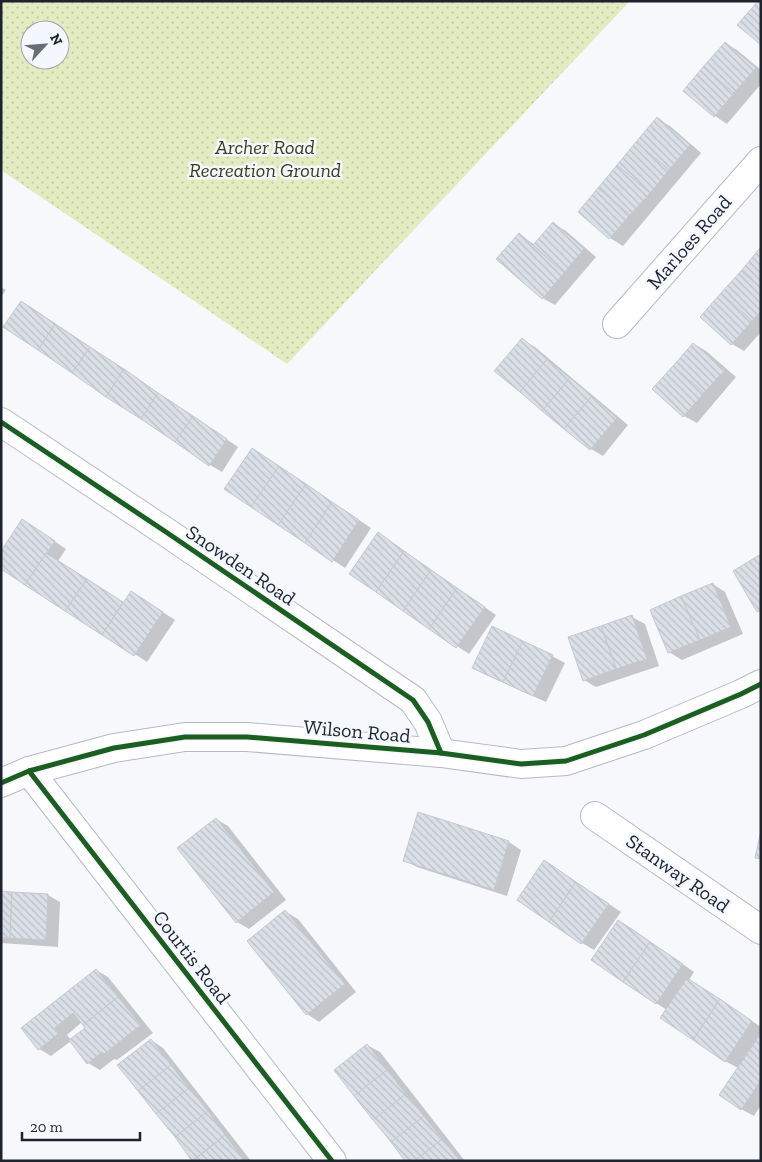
<svg xmlns="http://www.w3.org/2000/svg" width="762" height="1162" font-family="'Zilla Slab',serif">
  <defs>
    <pattern id="grass-dots" width="8" height="8" patternUnits="userSpaceOnUse" patternTransform="scale(1.25)"><rect width="8" height="8" fill="#e3ebc0"/><path d="M2 2h.1M6 6h.1" fill="none" stroke="#c2c9a5" stroke-width="1.8" stroke-linecap="round"/></pattern>
    <pattern id="building-back-hatch" width="6" height="6" patternUnits="userSpaceOnUse" patternTransform="scale(1.25)"><rect width="6" height="6" fill="#dbdfe7"/><path d="M-1 5l2 2M0 0l6 6M5-1l2 2" fill="none" stroke="#bbbfc6"/></pattern>
  </defs>
  <rect width="100%" height="100%" fill="#f6f8fc"/>
  <path fill="url(#grass-dots)" fill-rule="evenodd" d="M1,1H630L287,364L1,170ZM30,30H60V60H30Z"/>
  <g fill="#0003" fill-rule="evenodd">
    <path d="M725,43L737,50L761,70V84L727,124L715,116L685,91Z"/>
    <path d="M657,119L670,126L701,153L623,246L610,238L580,212Z"/>
    <path d="M553,224L566,231L596,257L555,305L542,298L519,234L535,245Z"/>
    <path d="M761,249V332L744,351L732,344Z"/>
    <path d="M1,287L6,290L1,297Z"/>
    <path d="M21,302L34,309L238,447L222,472L210,465L5,327Z"/>
    <path d="M522,340L535,347L628,425L603,456L591,449Z"/>
    <path d="M694,344L706,351L736,377L697,423L684,416Z"/>
    <path d="M264,456L371,528L345,568L333,560Z"/>
    <path d="M35,528L66,549L58,561L124,604L144,600L175,620L147,662L1,567Z"/>
    <path d="M390,541L496,615L469,654L457,646Z"/>
    <path d="M713,584L725,592L743,634L682,660L669,652L652,610Z"/>
    <path d="M632,617L645,624L659,666L596,687L584,680Z"/>
    <path d="M552,656L565,663L546,702L486,675L474,668Z"/>
    <path d="M419,814L509,842L521,850L507,896L417,867L405,860Z"/>
    <path d="M216,819L228,826L286,900L249,929L237,922Z"/>
    <path d="M557,869L621,912L594,950L582,943L519,900Z"/>
    <path d="M1,892L48,895L60,902L58,947L1,943Z"/>
    <path d="M286,912L298,919L356,992L319,1022L307,1014L249,941Z"/>
    <path d="M619,921L631,928L694,972L689,980L761,1027V1105L754,1116L741,1109L738,1068L725,1061L667,1010L656,1003Z"/>
    <path d="M96,970L108,977L153,1033L117,1060L114,1059L100,1070L88,1063L71,1041L51,1056L39,1049ZM82,1022L87,1028L71,1040L67,1035Z"/>
    <path d="M151,1040L163,1048L251,1161H194L157,1113Z"/>
    <path d="M367,1045L380,1052L465,1161H407Z"/>
  </g>
  <g fill="url(#building-back-hatch)" stroke="#c4c9d0">
    <path d="M758,1L761,3V45L737,25Z"/>
    <path d="M725,42L756,68L734,93L703,67Z"/>
    <path d="M703,67L734,93L714,117L683,91Z"/>
    <path d="M657,117L690,145L669,170L636,142Z"/>
    <path d="M636,142L669,170L650,193L617,165Z"/>
    <path d="M617,165L650,193L630,215L598,188Z"/>
    <path d="M598,188L630,215L609,239L578,212Z"/>
    <path d="M553,222L584,249L564,273L533,245Z"/>
    <path d="M519,233L564,273L542,299L496,259Z"/>
    <path d="M760,248L761,249V288L741,271Z"/>
    <path d="M741,271L761,288V311L752,321L721,293Z"/>
    <path d="M721,293L752,321L731,345L700,317Z"/>
    <path d="M21,301L55,324L38,350L3,327Z"/>
    <path d="M55,324L90,347L72,373L38,350Z"/>
    <path d="M522,338L547,359L520,392L494,371Z"/>
    <path d="M693,343L725,370L704,393L673,366Z"/>
    <path d="M90,347L124,369L106,397L72,373Z"/>
    <path d="M547,359L570,378L542,411L520,392Z"/>
    <path d="M673,366L704,393L683,417L652,389Z"/>
    <path d="M124,369L158,393L141,419L106,397Z"/>
    <path d="M570,378L592,396L564,429L542,411Z"/>
    <path d="M158,393L193,416L175,442L141,419Z"/>
    <path d="M592,396L617,418L590,450L564,429Z"/>
    <path d="M193,416L227,439L209,466L175,442Z"/>
    <path d="M252,448L279,466L251,507L224,489Z"/>
    <path d="M279,466L306,484L278,525L251,507Z"/>
    <path d="M306,484L332,502L305,543L278,525Z"/>
    <path d="M332,502L359,520L332,562L305,543Z"/>
    <path d="M22,519L55,541L25,585L1,569V551Z"/>
    <path d="M378,532L404,551L376,592L349,574Z"/>
    <path d="M404,551L431,570L403,611L376,592Z"/>
    <path d="M46,553L87,579L65,611L25,585Z"/>
    <path d="M761,554V610L757,612L733,571Z"/>
    <path d="M431,570L457,588L429,629L403,611Z"/>
    <path d="M87,579L123,602L102,635L65,611Z"/>
    <path d="M713,583L731,627L700,640L681,596Z"/>
    <path d="M457,588L485,607L456,648L429,629Z"/>
    <path d="M131,591L163,612L134,656L102,635Z"/>
    <path d="M681,596L700,640L668,653L650,610Z"/>
    <path d="M632,615L647,659L616,669L601,626Z"/>
    <path d="M492,626L523,641L503,682L472,668Z"/>
    <path d="M601,626L616,669L583,681L568,637Z"/>
    <path d="M523,641L553,655L533,696L503,682Z"/>
    <path d="M418,812L509,841L494,890L403,861Z"/>
    <path d="M216,818L274,892L236,923L177,848Z"/>
    <path d="M761,830V859L755,858Z"/>
    <path d="M544,860L576,882L549,922L517,900Z"/>
    <path d="M576,882L609,904L581,944L549,922Z"/>
    <path d="M1,891L12,892L10,938H1Z"/>
    <path d="M12,892L48,894L46,940L10,938Z"/>
    <path d="M285,910L345,984L306,1015L247,941Z"/>
    <path d="M618,920L650,942L623,982L591,960Z"/>
    <path d="M650,942L683,964L656,1004L623,982Z"/>
    <path d="M96,969L118,997L83,1025L73,1013L55,1028L59,1033L38,1050L21,1028Z"/>
    <path d="M687,978L720,999L693,1040L660,1018Z"/>
    <path d="M118,997L141,1025L104,1054L102,1052L87,1064L69,1040L85,1028L83,1025Z"/>
    <path d="M720,999L752,1021L725,1062L693,1040Z"/>
    <path d="M761,1033V1080L741,1110L719,1095Z"/>
    <path d="M151,1039L171,1065L138,1091L117,1065Z"/>
    <path d="M367,1044L387,1070L354,1096L334,1070Z"/>
    <path d="M171,1065L189,1088L156,1114L138,1091Z"/>
    <path d="M387,1070L406,1094L373,1120L354,1096Z"/>
    <path d="M189,1088L208,1111L175,1137L156,1114Z"/>
    <path d="M406,1094L424,1116L391,1142L373,1120Z"/>
    <path d="M208,1111L225,1135L192,1161L175,1137Z"/>
    <path d="M424,1116L442,1139L415,1161H405L391,1142Z"/>
    <path d="M225,1135L243,1158L240,1161H193Z"/>
    <path d="M442,1139L460,1161H415Z"/>
  </g>
  <g fill="none" stroke-linecap="round" stroke-linejoin="round">
    <defs>
      <g id="street">
        <path d="M617,324L761,161"/>
        <path d="M1,422L166,532L413,700L428,722L441,753"/>
        <path d="M29,771L332,1161"/>
        <path d="M1,783L29,771L114,748L185,737H247L441,753L521,764L566,761L644,735L741,694L761,684"/>
        <path d="M595,816L761,930"/>
      </g>
    </defs>
    <use href="#street" stroke="#b6bac2" stroke-width="30"/>
    <use href="#street" stroke="#fefeff" stroke-width="28"/>
    <defs>
      <g id="cycleway">
        <path d="M1,422L166,532L413,700L428,722L441,753"/>
        <path d="M29,771L332,1161"/>
        <path d="M1,783L29,771L114,748L185,737H247L441,753L521,764L566,761L644,735L741,694L761,684"/>
      </g>
    </defs>
    <use href="#cycleway" stroke="#f4f7fe" stroke-width="8"/>
    <use href="#cycleway" stroke="#1b5e20" stroke-width="5"/>
  </g>
  <g text-anchor="middle" stroke-width="5" stroke-linejoin="round" paint-order="stroke">
    <g font-size="20" font-style="italic" fill="#3a3e19" stroke="#f4f7fe">
      <text x="265" y="154">Archer Road<tspan x="265" dy="23">Recreation Ground</tspan></text>
    </g>
    <g font-size="20" fill="#1c222e" stroke="#f4f7fe">
      <text transform="translate(689 242) rotate(-49)" y="7">Marloes Road</text>
      <text transform="translate(241 565) rotate(34)" y="7">Snowden Road</text>
      <text transform="translate(357 731) rotate(5)" y="7">Wilson Road</text>
      <text transform="translate(678 873) rotate(35)" y="7">Stanway Road</text>
      <text transform="translate(192 957) rotate(52)" y="7">Courtis Road</text>
    </g>
  </g>
  <rect width="762" height="1162" fill="none" stroke="#1c222e" stroke-width="5"/>
  <g transform="translate(45 45) rotate(64)"><circle r="24" fill="#f4f7fe" stroke="#9ea2ab"/>
  <path d="M0-4L9 19L0 12L-9 19Z" fill="#686d76"/>
  <text y="-8" font-size="14" font-weight="bold" text-anchor="middle" fill="#1c222e">N</text>
  </g>
  <path d="M22 1132v8h118v-8" fill="none" stroke="#1c222e" stroke-width="2.5"/>
  <text x="30" y="1132" font-size="15" fill="#1c222e" stroke="#f4f7fe" stroke-width="4" paint-order="stroke">20 m</text>
</svg>
